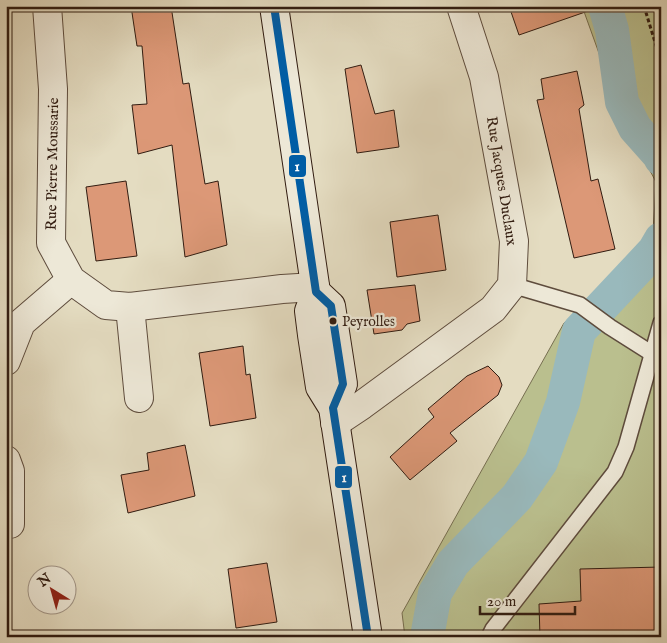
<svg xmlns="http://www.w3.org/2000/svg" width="667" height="643" font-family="'IM FELL English',serif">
  <rect width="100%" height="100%" fill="#e4dcc1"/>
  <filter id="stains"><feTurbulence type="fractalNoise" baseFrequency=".004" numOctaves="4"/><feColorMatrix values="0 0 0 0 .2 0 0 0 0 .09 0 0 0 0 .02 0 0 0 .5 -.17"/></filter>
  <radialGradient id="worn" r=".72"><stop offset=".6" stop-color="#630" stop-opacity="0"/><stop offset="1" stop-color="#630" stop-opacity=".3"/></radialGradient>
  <path fill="#babf8e" stroke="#766e50" d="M582,6H661V637H405L402,613L564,323L653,235L656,182L623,120Z"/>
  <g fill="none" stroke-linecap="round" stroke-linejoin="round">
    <g stroke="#99b9bc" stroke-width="34">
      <path d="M605,6L612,30L622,102L635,128L659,155L661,159"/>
      <path d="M427,637L435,593L453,563L517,497L541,462L563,402L579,331L654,251L661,239"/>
    </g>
  </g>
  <g fill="#dc9877" stroke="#311c11">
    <path d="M131,6H171L183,84L189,83L205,184L218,181L227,245L185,257L172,145L138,154L132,105L147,104L142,46H137Z"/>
    <path d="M509,6H590L591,10L519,35Z"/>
    <path d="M361,65L375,114L394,110L399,147L357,153L345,69Z"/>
    <path d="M577,71L584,105L579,109L591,181L598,179L615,249L574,258L537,100L544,99L541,79Z"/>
    <path d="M126,181L137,256L96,261L86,187Z"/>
    <path d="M438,215L446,270L397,277L390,222Z"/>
    <path d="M415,285L420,321L407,324L402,330L374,334L367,290Z"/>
    <path d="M243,346L246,375L250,374L256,418L210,426L199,353Z"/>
    <path d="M488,366L499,377L502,385L498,395L450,433L457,441L410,480L390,457L434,417L428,409L467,376Z"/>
    <path d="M185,445L195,496L128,513L121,475L149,470L147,453Z"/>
    <path d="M267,563L277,622L236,628L228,569Z"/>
    <path d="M661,567V637H540L539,604L581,601L580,569Z"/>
  </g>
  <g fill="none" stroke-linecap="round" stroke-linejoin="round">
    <defs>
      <g id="service">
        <path d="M512,285L580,305L610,327L651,353"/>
        <path d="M489,637L493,629L615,472L626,447L661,323"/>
      </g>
      <g id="minor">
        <path d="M47,6L53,89L51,243L71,280L106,305L130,307L282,289L315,287"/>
        <path d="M130,307L139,398"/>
        <path d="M6,361L21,323L71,280"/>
        <path d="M335,423L362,405L493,309L512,285L514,241L484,77L461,6"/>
        <path d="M6,460L10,471V524"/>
      </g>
      <g id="secondary">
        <path d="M274,6L316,292L309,311L312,335L320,387L333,408L368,637"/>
        <path d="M316,292L331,306L343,384L333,408"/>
      </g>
    </defs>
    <use href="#service" stroke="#5e4c3d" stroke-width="18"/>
    <use href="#minor" stroke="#5e4c3d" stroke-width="30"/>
    <use href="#secondary" stroke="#311c11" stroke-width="30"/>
    <path stroke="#311c11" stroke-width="3" stroke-dasharray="4 2.5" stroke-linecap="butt" d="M644,6L661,62"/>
    <use href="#service" stroke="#ede8d7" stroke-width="15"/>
    <use href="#minor" stroke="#ede8d7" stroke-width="28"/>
    <use href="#secondary" stroke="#ede8d7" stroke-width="28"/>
    <defs>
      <path id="bus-1" d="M274,6L316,292L331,306L343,384L333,408L368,637"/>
    </defs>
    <use href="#bus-1" stroke="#ede8d7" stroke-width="11"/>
    <use href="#bus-1" stroke="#005da5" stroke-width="8"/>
  </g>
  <circle fill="#311c11" stroke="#ede8d7" stroke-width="2" cx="333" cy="321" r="4.5"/>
  <g text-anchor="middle" stroke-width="4.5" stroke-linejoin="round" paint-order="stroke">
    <g font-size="14" fill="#311c11" stroke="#ede8d7" text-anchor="start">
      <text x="342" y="326">Peyrolles</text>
    </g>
    <g font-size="15" fill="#311c11" stroke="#ede8d7">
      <text transform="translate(52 164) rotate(-89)" y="5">Rue Pierre Moussarie</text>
      <text transform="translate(502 181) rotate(81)" y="5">Rue Jacques Duclaux</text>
    </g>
  </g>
  <g stroke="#ede8d7" stroke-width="2">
    <rect x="288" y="154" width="19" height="24" rx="5" fill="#005da5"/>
    <rect x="334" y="465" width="19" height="24" rx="5" fill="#005da5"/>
  </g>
  <g font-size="14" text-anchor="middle" font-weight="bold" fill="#fff">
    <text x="297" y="171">1</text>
    <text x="344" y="482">1</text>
  </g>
  <rect width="667" height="643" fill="none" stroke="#e4dcc1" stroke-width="25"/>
  <rect x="8" y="8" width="652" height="628" fill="none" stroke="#311c11" stroke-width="2.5"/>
  <rect x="12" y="12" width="642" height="618" fill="none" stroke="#311c11"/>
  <g transform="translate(52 590) rotate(323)"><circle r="24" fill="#ede8d7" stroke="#a29688"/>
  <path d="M0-4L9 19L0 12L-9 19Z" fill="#8f2418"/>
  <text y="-8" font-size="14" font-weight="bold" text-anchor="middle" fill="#311c11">N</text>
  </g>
  <path d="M480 606v8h95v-8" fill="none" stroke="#311c11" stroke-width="2.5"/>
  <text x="487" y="606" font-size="15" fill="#311c11" stroke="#ede8d7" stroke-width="4" paint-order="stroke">20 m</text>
  <rect width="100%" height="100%" filter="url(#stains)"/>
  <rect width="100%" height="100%" fill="url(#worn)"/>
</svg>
